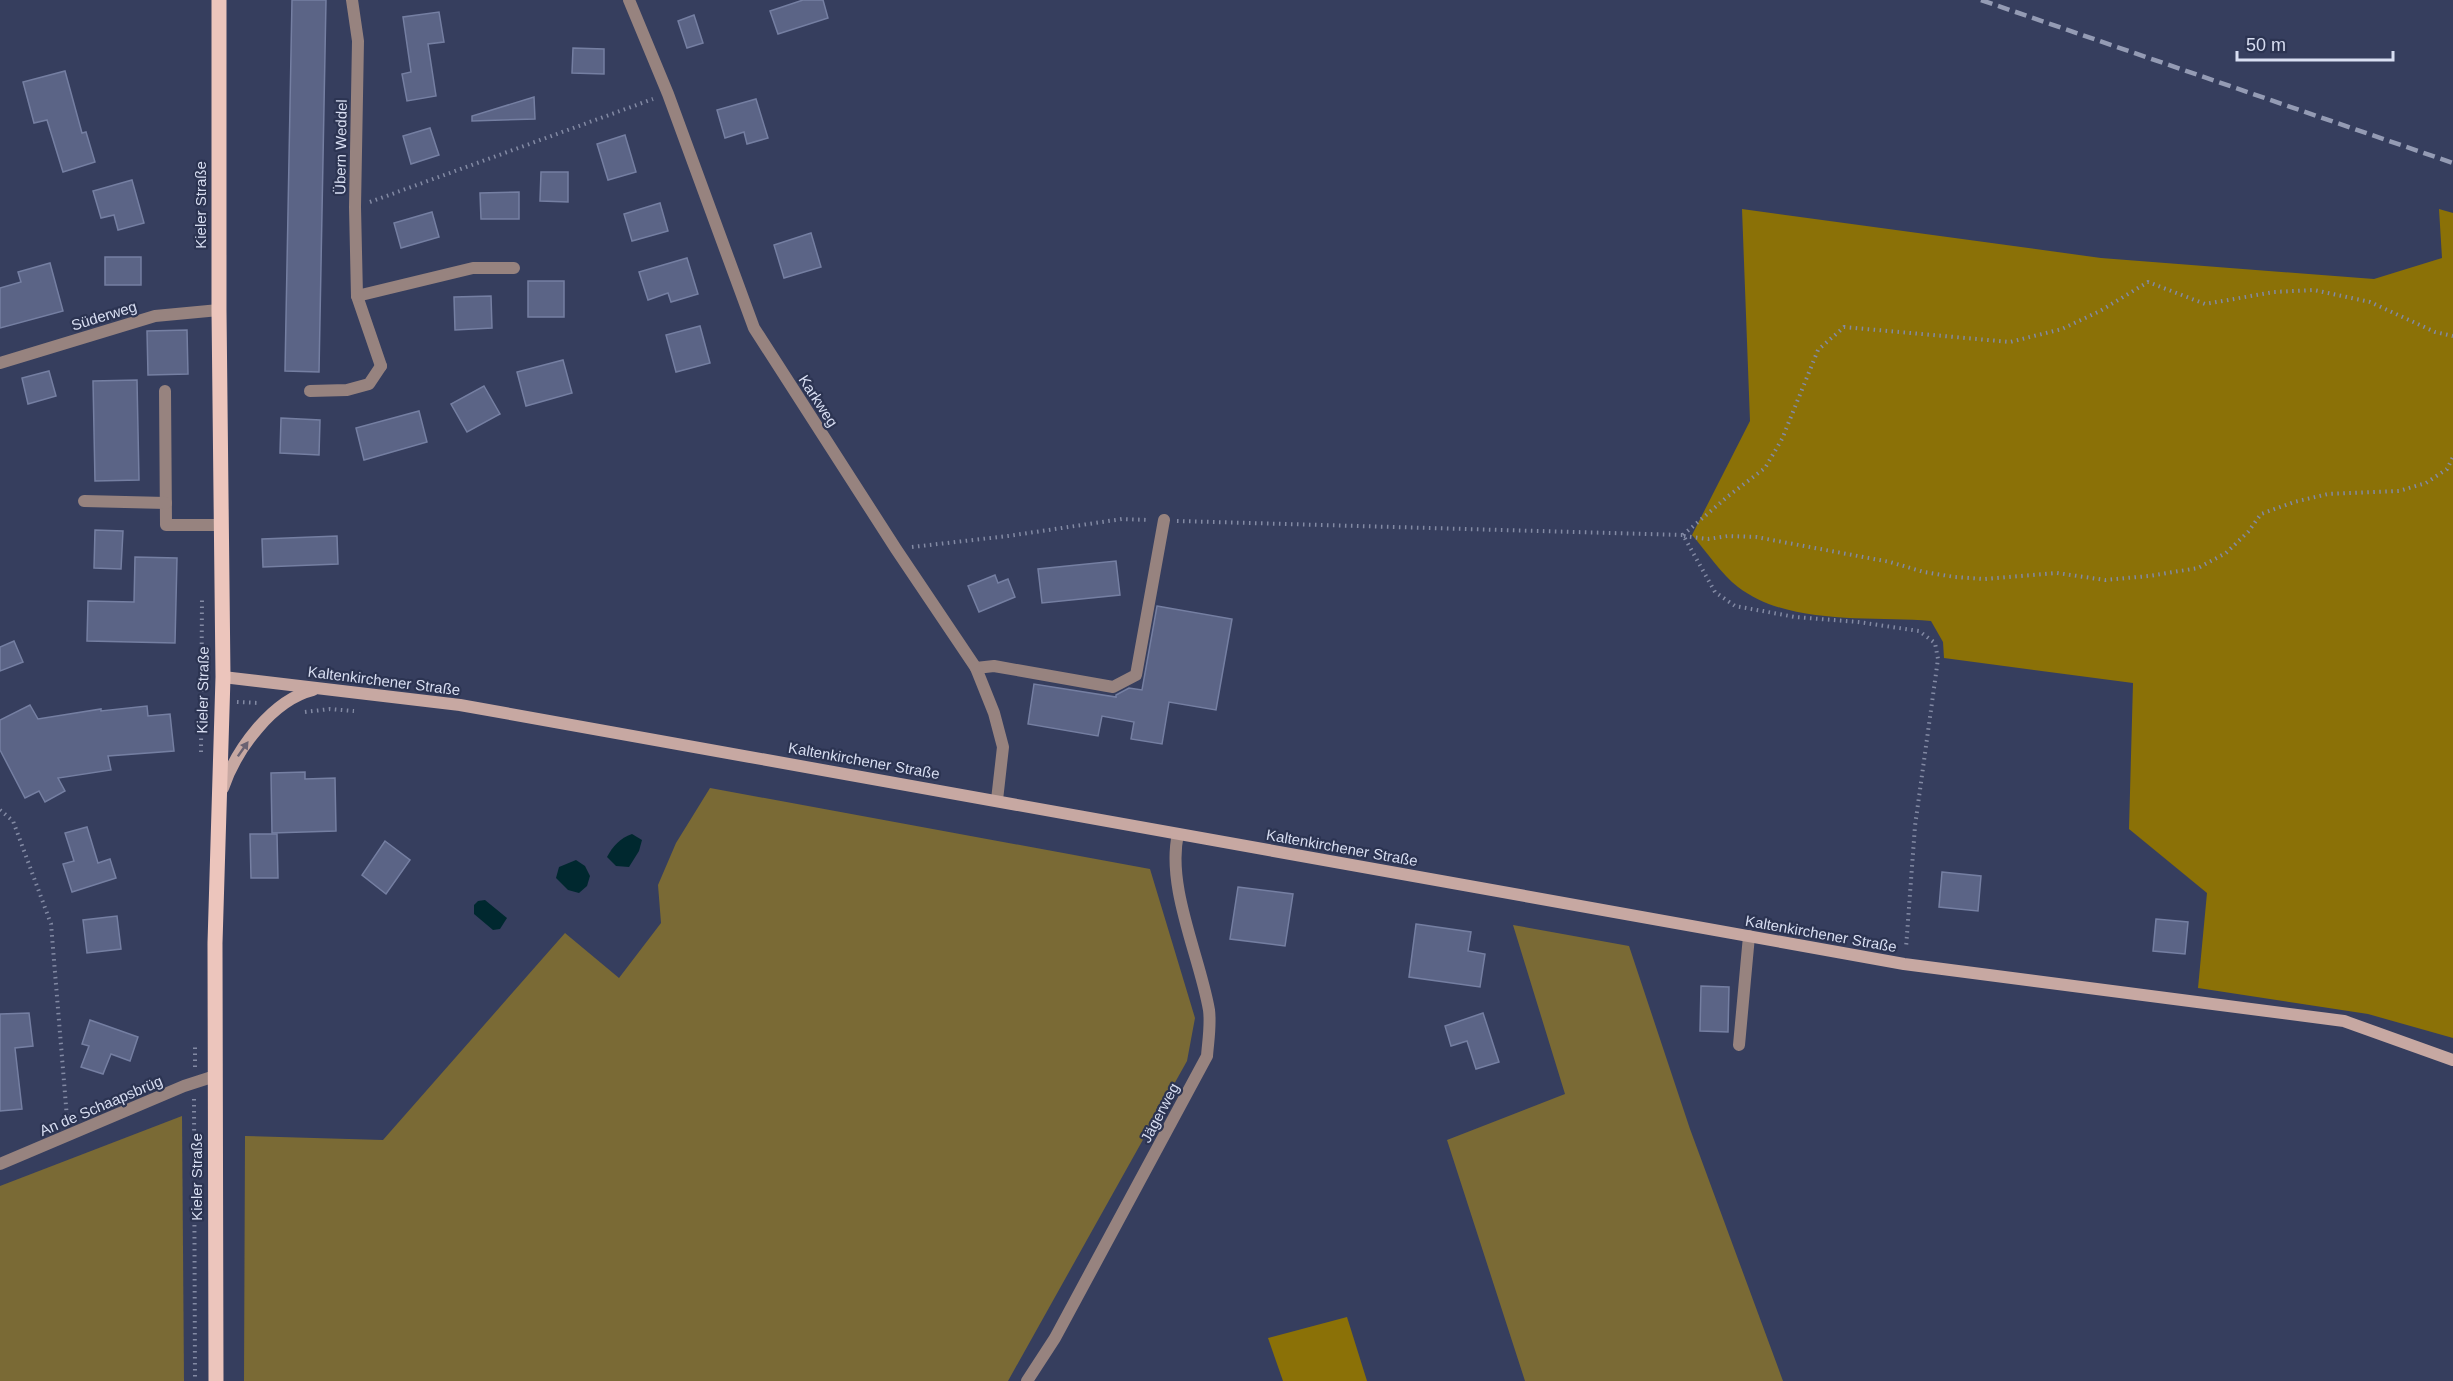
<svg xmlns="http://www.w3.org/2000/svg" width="2453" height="1381" font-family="Arial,sans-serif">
  <rect width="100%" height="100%" fill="#363e5e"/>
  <g fill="#7a6a35">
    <path d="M710,788L1150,869L1195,1018L1187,1061L1008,1381H244L245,1136L383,1140L565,933L619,978L661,923L658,885L676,843Z"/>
    <path d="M1513,925L1629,946L1690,1129L1783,1381H1525L1447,1140L1565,1094Z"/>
    <path d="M182,1116L184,1381H0V1186Z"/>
  </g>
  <g fill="#8b7107">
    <path d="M1742,209L2101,258L2374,279L2442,258L2439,209L2453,213V1038L2368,1014L2198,988L2207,893L2129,829L2133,683L1944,658L1943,642L1931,621C1870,616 1789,626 1738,587C1722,575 1706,551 1692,535L1750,421Z"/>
    <path d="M1347,1317L1367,1381H1283L1268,1338Z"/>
  </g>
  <g fill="#00282f">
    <path d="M632,834L642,840L639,851L629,867L616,866L607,857C613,846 620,838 632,834Z"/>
    <path d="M576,860L585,866L590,876L587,886L579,893L568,890L556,878L559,867Z"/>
    <path d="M485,900L507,918L500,929L493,930L474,914V905L478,901Z"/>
  </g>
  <g fill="#5b6486" stroke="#757fa2" stroke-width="1.5">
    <path d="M292,0H326L319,372L285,371Z"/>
    <path d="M803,0H823L828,18L778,34L770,11Z"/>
    <path d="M439,12L444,42L428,44L436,96L407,101L402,74L411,72L403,17Z"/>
    <path d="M694,15L703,43L687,48L678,21Z"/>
    <path d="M573,48L604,49V74L572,73Z"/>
    <path d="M65,71L82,133L86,132L95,162L63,172L47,120L34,123L23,82Z"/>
    <path d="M534,97L535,119L472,121V116Z"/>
    <path d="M756,99L768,138L747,144L744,132L725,138L717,110Z"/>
    <path d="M430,128L439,155L411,164L403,136Z"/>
    <path d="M625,135L636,172L608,180L597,144Z"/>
    <path d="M541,172H568V202L540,201Z"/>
    <path d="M132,180L144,223L118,230L114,215L101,218L93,191Z"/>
    <path d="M519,192V219H481L480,193Z"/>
    <path d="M660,203L668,231L632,241L624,214Z"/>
    <path d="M432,212L439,237L401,248L394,223Z"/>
    <path d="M811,233L821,267L784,278L774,245Z"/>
    <rect x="105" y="257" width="36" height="28"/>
    <path d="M687,258L698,294L671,302L668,293L648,300L639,272Z"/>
    <path d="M50,263L63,311L0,328V288L21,282L18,272Z"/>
    <rect x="528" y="281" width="36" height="36"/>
    <path d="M491,296L492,328L455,330L454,297Z"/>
    <path d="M700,326L710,363L676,372L666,335Z"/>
    <path d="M187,330L188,374L148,375L147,331Z"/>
    <path d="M563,360L572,393L526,406L517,372Z"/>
    <path d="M49,371L56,396L28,404L22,378Z"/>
    <path d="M137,380L139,480L95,481L93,381Z"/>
    <path d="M484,386L500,414L467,432L451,404Z"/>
    <path d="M419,411L427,442L364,460L356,428Z"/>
    <path d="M281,418L320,420L319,455L280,453Z"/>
    <path d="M95,530L123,531L121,569L94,568Z"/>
    <path d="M337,536L338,564L263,567L262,539Z"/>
    <path d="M135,557L177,558L175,643L87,641L88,601L134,602Z"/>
    <path d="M1116,561L1120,595L1042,603L1038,569Z"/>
    <path d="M995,575L998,583L1008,579L1015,597L979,612L968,586Z"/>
    <path d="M1157,606L1232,619L1216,710L1169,702L1162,744L1131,739L1134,722L1102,716L1098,736L1028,724L1034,684L1116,697V695L1129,688L1142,690Z"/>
    <path d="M14,641L23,662L0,671V647Z"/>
    <path d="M30,705L38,719L101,709V711L147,706L148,716L170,714L174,751L108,756L111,770L58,778L65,791L45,802L39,791L25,798L0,750V720Z"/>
    <path d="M305,772V779L335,778L336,831L272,833L271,773Z"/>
    <path d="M87,827L98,863L110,859L116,878L72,892L63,864L74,861L65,833Z"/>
    <path d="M250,834H277L278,878H251Z"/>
    <path d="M385,841L410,860L386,894L362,875Z"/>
    <path d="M1942,872L1981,876L1978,911L1939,907Z"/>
    <path d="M1238,887L1293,894L1285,946L1230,939Z"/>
    <path d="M117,916L121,949L87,953L83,920Z"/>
    <path d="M2156,919L2188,922L2185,954L2153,951Z"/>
    <path d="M1416,924L1471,932L1468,951L1485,954L1480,987L1409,977Z"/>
    <path d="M1701,986L1729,987L1728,1032L1700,1031Z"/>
    <path d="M29,1013L33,1046L15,1048L22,1109L0,1111V1014Z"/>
    <path d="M1483,1013L1499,1062L1476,1069L1467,1041L1451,1046L1445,1026Z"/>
    <path d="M90,1020L138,1037L130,1061L111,1054L103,1074L81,1067L89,1046L82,1044Z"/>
  </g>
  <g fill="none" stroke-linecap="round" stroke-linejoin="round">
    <g stroke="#838aa4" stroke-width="4" stroke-dasharray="1.5 4.5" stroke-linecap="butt">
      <path d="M370,202L653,99"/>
      <path d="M1177,521L1683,535L1715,592L1735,606L1795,617L1858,622L1919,631L1935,643L1938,659L1915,826L1906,948"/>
      <path d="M1683,535L1727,497L1765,468L1782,439L1818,350L1844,327L2010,342L2062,329L2100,311L2148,282L2205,304L2274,292L2314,290L2370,302L2435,332L2453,336"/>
      <path d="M1684,536L1708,539L1728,536L1756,537L1890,562L1924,572L1955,577L1984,579L2057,573L2105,580L2149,576L2198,568L2226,553L2248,532L2261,514L2294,502L2328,494L2399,491L2426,483L2447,469L2453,457"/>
      <path d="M912,547L1008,536L1122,519L1149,520"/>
      <path d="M237,702L259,703"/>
      <path d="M305,712L330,709L354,711"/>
      <path d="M201,752L202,598"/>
      <path d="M0,810L13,821L51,924L67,1118"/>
      <path d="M195,1067V1045"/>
      <path d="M194,1099L195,1381"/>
    </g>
    <g stroke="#97837f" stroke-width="12">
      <path d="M165,391L166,525H221"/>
      <path d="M310,391L347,390L369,384L381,366"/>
      <path d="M84,501L166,503"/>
      <path d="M976,668L994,666L1113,687L1136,675L1164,520"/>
      <path d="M1739,1045L1749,936"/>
    </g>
    <g stroke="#97837f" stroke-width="12">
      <path d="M352,0L358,41L355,207L357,296L381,366"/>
      <path d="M629,0L668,94L754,328L896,549L976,668L994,713L1003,747L997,800"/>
      <path d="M357,296L473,268H514"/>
      <path d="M0,363L155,316L219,310"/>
      <path d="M0,1164L184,1086L215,1076"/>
      <path d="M1027,1381L1055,1338L1207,1056C1208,1042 1211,1025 1209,1010C1200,957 1166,887 1178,834"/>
    </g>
    <g stroke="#c7a8a2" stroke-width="12">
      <path d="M223,677L460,705L1904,964L2344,1021L2453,1060"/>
      <path d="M223,788C236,750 272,700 313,690"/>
    </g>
    <path stroke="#ecc5bc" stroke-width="15" d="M216,1381L215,943L223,677L219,310V0"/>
    <path stroke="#949bb4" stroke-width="4.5" stroke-dasharray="12 6" stroke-linecap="butt" d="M1981,0L2453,163"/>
  </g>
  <defs><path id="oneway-solid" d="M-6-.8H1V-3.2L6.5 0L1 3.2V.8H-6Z" transform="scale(1.5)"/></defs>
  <use fill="#6a6272" href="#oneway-solid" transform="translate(243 749) rotate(-55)"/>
  <g text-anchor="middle" stroke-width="4.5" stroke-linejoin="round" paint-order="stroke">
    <g font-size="15" fill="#d8def2" stroke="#2c3452">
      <text transform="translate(341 147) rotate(-89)" y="5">Übern Weddel</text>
      <text transform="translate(201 205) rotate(-90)" y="5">Kieler Straße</text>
      <text transform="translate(104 316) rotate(-17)" y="5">Süderweg</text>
      <text transform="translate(818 401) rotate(57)" y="5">Karkweg</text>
      <text transform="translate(384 681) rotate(7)" y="5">Kaltenkirchener Straße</text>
      <text transform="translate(203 690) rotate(-89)" y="5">Kieler Straße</text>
      <text transform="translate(864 761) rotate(10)" y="5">Kaltenkirchener Straße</text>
      <text transform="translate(1342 848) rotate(10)" y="5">Kaltenkirchener Straße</text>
      <text transform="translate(1821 934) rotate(10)" y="5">Kaltenkirchener Straße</text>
      <text transform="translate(101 1106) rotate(-23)" y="5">An de Schaapsbrüg</text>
      <text transform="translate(1160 1113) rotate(-62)" y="5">Jägerweg</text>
      <text transform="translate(197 1177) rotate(-90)" y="5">Kieler Straße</text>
    </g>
  </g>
  <path d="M2237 51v9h156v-9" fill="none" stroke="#d8def2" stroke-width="3"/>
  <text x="2246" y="51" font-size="18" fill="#d8def2" stroke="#2c3452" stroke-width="4.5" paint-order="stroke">50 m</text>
</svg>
